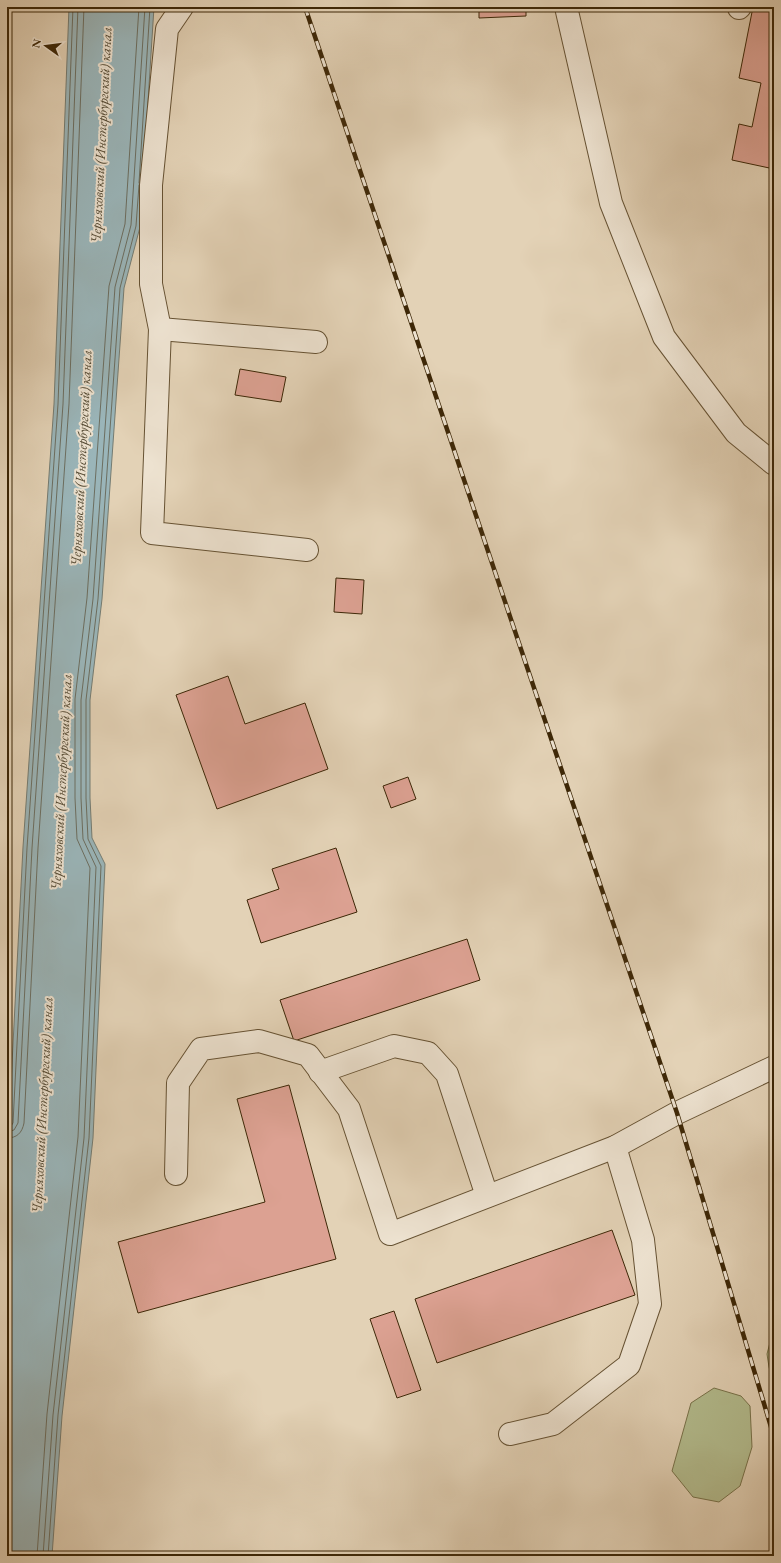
<svg xmlns="http://www.w3.org/2000/svg" width="781" height="1563" font-family="'EB Garamond',serif">
  <rect width="100%" height="100%" fill="#e3d2b6"/>
  <filter id="stains"><feTurbulence type="fractalNoise" baseFrequency=".005" numOctaves="4"/><feColorMatrix values="0 0 0 0 .2 0 0 0 0 .09 0 0 0 0 .02 0 0 0 .5 -.17"/></filter>
  <radialGradient id="worn" r=".72"><stop offset=".6" stop-color="#630" stop-opacity="0"/><stop offset="1" stop-color="#630" stop-opacity=".3"/></radialGradient>
  <g fill="#b3bc8e" stroke="#78724a">
    <path d="M774,1327V1386L769,1367L767,1354Z"/>
    <path d="M714,1388L741,1396L750,1406L752,1447L740,1486L719,1502L693,1497L672,1471L691,1403Z"/>
  </g>
  <path fill="#9ab5b9" stroke="#757c72" d="M69,7H154L140,227L124,288L102,599L90,700V798L92,838L105,864L93,1138L62,1416L52,1556H7V1163L23,847L54,404Z"/>
  <g fill="none" stroke-linecap="round" stroke-linejoin="round">
    <g stroke="#6c6e60" stroke-width="1">
      <path d="M139,183L150,7"/>
      <path d="M7,1127L11,1126L13,1123L27,848L58,404L73,7"/>
      <path d="M7,1132L14,1130L18,1123L32,848L63,404L78,7"/>
      <path d="M7,1138C17,1138 22,1133 24,1123L38,848L69,404L84,7"/>
      <path d="M37,1556L47,1414L78,1137L90,868L77,839L75,798V699L87,598L109,286L125,224L139,7"/>
      <path d="M43,1556L53,1415L84,1138L96,867L83,839L81,798V700L93,599L115,287L131,225L145,7"/>
      <path d="M48,1556L58,1415L89,1138L101,866L88,839L86,798V700L98,599L120,288L136,226L139,185"/>
    </g>
  </g>
  <g fill="#dca192" stroke="#3d2707">
    <path d="M479,7H526V16L479,18Z"/>
    <path d="M753,7H774V169L732,160L739,124L752,127L761,83L739,78Z"/>
    <path d="M240,369L286,377L281,402L235,395Z"/>
    <path d="M336,578L364,580L362,614L334,612Z"/>
    <path d="M228,676L245,724L305,703L328,769L217,809L176,695Z"/>
    <path d="M408,777L416,799L391,808L383,786Z"/>
    <path d="M336,848L357,912L261,943L247,900L279,889L272,869Z"/>
    <path d="M467,939L480,980L294,1041L280,1000Z"/>
    <path d="M289,1085L336,1259L138,1313L118,1242L265,1202L237,1099Z"/>
    <path d="M612,1230L635,1295L437,1363L415,1299Z"/>
    <path d="M394,1311L421,1390L397,1398L370,1319Z"/>
  </g>
  <g fill="none" stroke-linecap="round" stroke-linejoin="round">
    <defs>
      <g id="minor">
        <path d="M182,7L167,29L151,185V284L160,329L152,533L307,550"/>
        <path d="M566,7L611,203L664,337L736,433L774,464"/>
        <path d="M739,8L740,7"/>
        <path d="M160,329L316,342"/>
        <path d="M320,1072L394,1046L428,1053L447,1074L487,1196"/>
        <path d="M176,1174L178,1083L201,1049L259,1041L308,1055L349,1109L390,1234L615,1147L677,1113L774,1067"/>
        <path d="M510,1434L553,1424L629,1365L650,1304L643,1240L615,1147"/>
      </g>
    </defs>
    <use href="#minor" stroke="#665233" stroke-width="24"/>
    <use href="#minor" stroke="#ede2d0" stroke-width="22"/>
    <defs>
      <path id="rail" d="M305,7L677,1113L774,1437"/>
    </defs>
    <use href="#rail" stroke="#3d2707" stroke-width="4.5"/>
    <use href="#rail" stroke="#ede2d0" stroke-width="3" stroke-dasharray="9" stroke-linecap="butt"/>
  </g>
  <g text-anchor="middle" stroke-width="4" stroke-linejoin="round" paint-order="stroke">
    <g font-size="14" font-style="italic" fill="#544a34" stroke="#ede2d0">
      <text transform="translate(101 135) rotate(-87)" y="5">Черняховский (Инстербургский) канал</text>
      <text transform="translate(81 458) rotate(-87)" y="5">Черняховский (Инстербургский) канал</text>
      <text transform="translate(61 782) rotate(-87)" y="5">Черняховский (Инстербургский) канал</text>
      <text transform="translate(42 1105) rotate(-87)" y="5">Черняховский (Инстербургский) канал</text>
    </g>
  </g>
  <rect width="781" height="1563" fill="none" stroke="#e3d2b6" stroke-width="24"/>
  <rect x="8" y="8" width="765" height="1547" fill="none" stroke="#3d2707" stroke-width="2"/>
  <rect x="12" y="12" width="757" height="1539" fill="none" stroke="#3d2707"/>
  <g transform="translate(46 46) rotate(284)" stroke="#ede2d0" stroke-width="3" paint-order="stroke">
  <path d="M0-3L7 15L0 10L-7 15Z" fill="#3d2707"/>
  <text y="-6" font-size="11" font-weight="bold" text-anchor="middle" fill="#3d2707">N</text>
  </g>
  <rect width="100%" height="100%" filter="url(#stains)"/>
  <rect width="100%" height="100%" fill="url(#worn)"/>
</svg>
